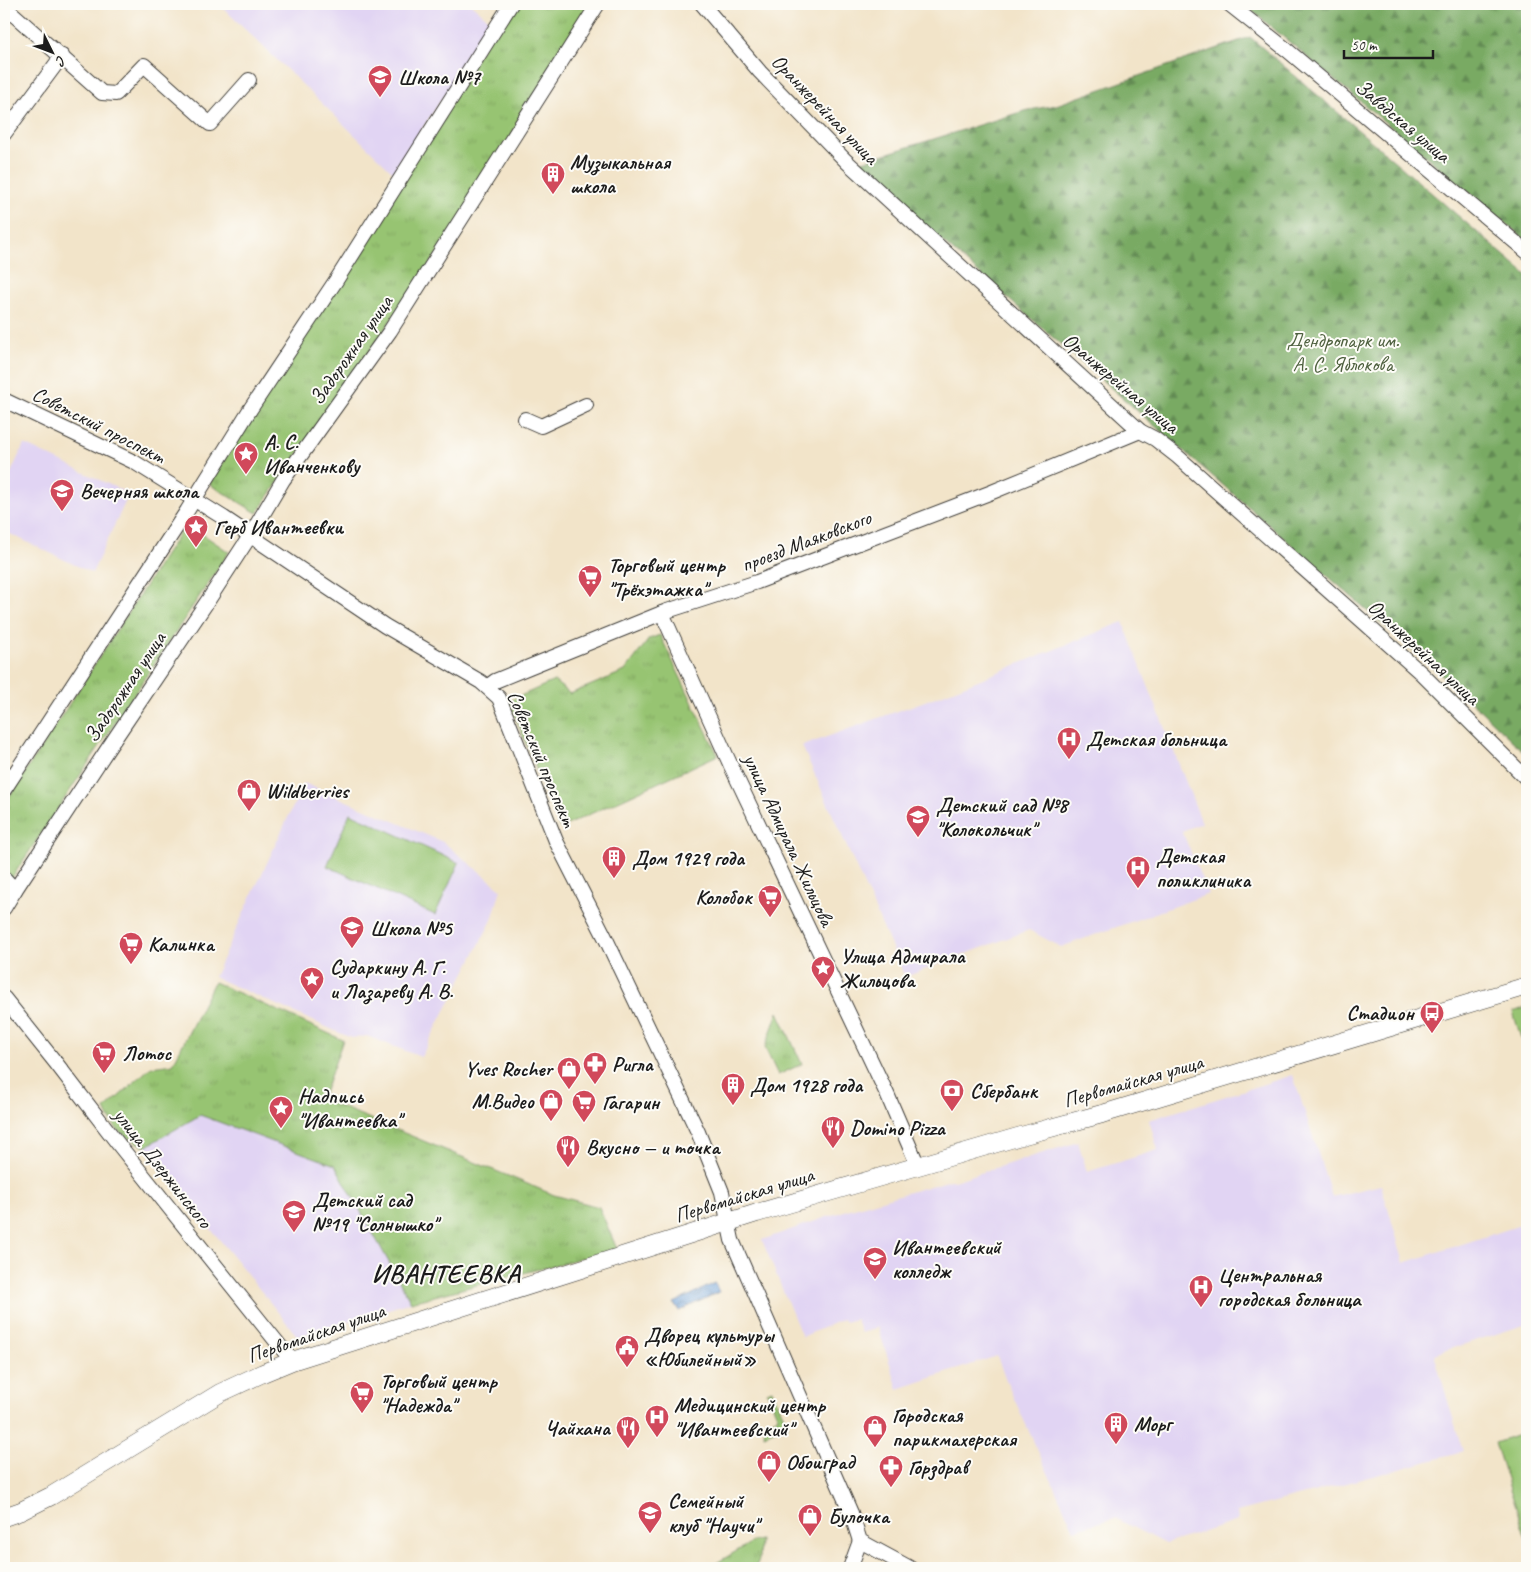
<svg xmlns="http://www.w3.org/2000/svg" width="1531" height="1572" font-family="Caveat,sans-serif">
  <defs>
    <pattern id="grass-tufts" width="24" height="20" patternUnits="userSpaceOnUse" patternTransform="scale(1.25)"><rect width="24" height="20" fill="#97c472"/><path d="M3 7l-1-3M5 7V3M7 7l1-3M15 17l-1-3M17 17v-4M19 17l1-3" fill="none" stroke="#82a862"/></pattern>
    <pattern id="forest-firs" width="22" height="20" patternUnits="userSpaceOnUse" patternTransform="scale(1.25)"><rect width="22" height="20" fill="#79aa64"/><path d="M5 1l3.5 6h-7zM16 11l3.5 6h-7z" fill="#628a52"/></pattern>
    <pattern id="water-waves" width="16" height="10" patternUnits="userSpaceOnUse" patternTransform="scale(1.25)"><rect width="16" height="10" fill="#6b9dd5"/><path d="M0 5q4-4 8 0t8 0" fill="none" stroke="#577fac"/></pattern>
  </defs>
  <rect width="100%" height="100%" fill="#fdfcf7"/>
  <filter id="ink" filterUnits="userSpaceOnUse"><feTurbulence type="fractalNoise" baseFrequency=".02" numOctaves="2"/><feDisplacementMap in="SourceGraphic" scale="10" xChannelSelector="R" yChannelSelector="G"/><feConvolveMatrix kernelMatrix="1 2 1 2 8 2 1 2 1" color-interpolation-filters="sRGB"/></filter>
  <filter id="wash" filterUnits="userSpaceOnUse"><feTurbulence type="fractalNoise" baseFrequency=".0096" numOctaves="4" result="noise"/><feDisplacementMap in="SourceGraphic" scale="20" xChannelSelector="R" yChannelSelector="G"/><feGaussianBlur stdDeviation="1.12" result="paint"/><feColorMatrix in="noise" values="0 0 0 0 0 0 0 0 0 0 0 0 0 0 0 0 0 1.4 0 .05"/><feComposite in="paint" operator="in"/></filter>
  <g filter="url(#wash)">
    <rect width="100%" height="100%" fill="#f2e4c9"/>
    <g fill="#e1d4f3">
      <path d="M219,4H471L493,23L393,172Z"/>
      <path d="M24,444L129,494L92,573L4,531V488Z"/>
      <path d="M1123,622L1202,823L1182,831L1208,894L1061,947L1029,930L905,977L802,746L936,697Z"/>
      <path d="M304,783L443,842L501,889L492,920L421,1057L367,1036L351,1038L214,977Z"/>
      <path d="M1293,1075L1332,1197L1381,1185L1404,1263L1527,1223V1324L1434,1354L1463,1452L1237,1512L1238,1521L1165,1544L1115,1518L1074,1530L1006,1381L997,1356L898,1389L878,1327L861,1333L856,1319L845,1322L843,1319L802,1337L762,1240L844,1211L951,1180L954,1181L1078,1142L1087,1172L1158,1150L1149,1120Z"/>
      <path d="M200,1115L335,1165L411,1302L298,1337L145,1147Z"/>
    </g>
    <g fill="url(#grass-tufts)" stroke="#5a7047">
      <path d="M510,4H598L475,199L257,513L209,484Z"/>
      <path d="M186,523L229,552L11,879L4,869V805Z"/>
      <path d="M660,635L718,755L560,828L509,701L554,681L570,694L625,671L649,639Z"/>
      <path d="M214,982L343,1040L322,1099L554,1195L599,1207L617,1249L411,1302L335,1165L200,1115L145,1147L120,1133L109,1118L105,1109L151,1067L173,1064Z"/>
      <path d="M778,1012L802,1064L778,1075L765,1048Z"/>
      <path d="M772,1390L788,1425L764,1435L765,1424L778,1417L767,1392Z"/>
      <path d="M760,1540L759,1560L755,1568H708L752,1542Z"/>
    </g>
    <g fill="url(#forest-firs)" stroke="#4a6340">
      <path d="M1245,4H1527V241L1245,5Z"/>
      <path d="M1250,37L1527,275V755L1460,691L853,164L1024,111L1056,105Z"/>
    </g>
    <g fill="#97c472" stroke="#5a7047">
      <path d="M350,813L459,863L435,915L327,866Z"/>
      <path d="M1527,1007V1058L1513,1012Z"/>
      <path d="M1527,1432V1541L1495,1443Z"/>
    </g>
    <path fill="url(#water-waves)" stroke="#445c78" d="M715,1283L719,1292L679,1311L674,1303Z"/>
  </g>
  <g filter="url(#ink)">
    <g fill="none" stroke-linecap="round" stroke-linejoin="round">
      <defs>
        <g id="minor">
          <path d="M702,4L760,72L846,161L1140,431L1155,439L1178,457L1421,673L1527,779"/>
          <path d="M1229,4L1287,50L1527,252"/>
          <path d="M4,6L102,93L116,94L144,65L210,124L249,80"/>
          <path d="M4,134L62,56"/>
          <path d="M4,400L134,462L224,518L385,626L481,682L499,698L556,841L605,937L698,1132L722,1192L732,1240L851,1513L860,1541L910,1568"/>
          <path d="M525,419L541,426L586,405"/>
          <path d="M662,613L731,766L887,1094L918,1166"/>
          <path d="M487,687L495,681L529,667L667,611L757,582L992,492L1140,431"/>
          <path d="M4,790L187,511L251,408L337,279L511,4"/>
          <path d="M4,878L15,890L4,908"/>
          <path d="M15,890L107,750L209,599L250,536L283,480L390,331L598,4"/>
          <path d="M4,998L56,1063L119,1145L292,1361"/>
          <path d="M850,1568L860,1541"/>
        </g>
        <path id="major" d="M4,1517L21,1511L51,1496L220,1393L263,1373L292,1361L757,1213L1021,1136L1102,1114L1527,986"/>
      </defs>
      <use href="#minor" stroke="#3c3a36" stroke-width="16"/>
      <use href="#major" stroke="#3c3a36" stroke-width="19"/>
      <use href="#minor" stroke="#fff" stroke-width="14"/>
      <use href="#major" stroke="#fff" stroke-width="18"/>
    </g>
  </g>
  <defs>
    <symbol id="school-pin" viewBox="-11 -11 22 30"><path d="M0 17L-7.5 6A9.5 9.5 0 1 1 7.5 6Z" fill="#d1495b" stroke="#fdfcf7"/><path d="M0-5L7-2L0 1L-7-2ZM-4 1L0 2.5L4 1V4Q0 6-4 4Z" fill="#fff"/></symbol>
    <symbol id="building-pin" viewBox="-11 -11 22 30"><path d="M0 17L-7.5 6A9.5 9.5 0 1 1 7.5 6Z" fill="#d1495b" stroke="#fdfcf7"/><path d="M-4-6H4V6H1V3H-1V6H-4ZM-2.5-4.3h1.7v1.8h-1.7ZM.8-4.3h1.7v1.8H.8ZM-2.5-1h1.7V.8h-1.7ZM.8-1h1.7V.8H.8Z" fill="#fff"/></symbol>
    <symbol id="sight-pin" viewBox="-11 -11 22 30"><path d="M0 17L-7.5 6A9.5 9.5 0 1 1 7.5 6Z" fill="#d1495b" stroke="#fdfcf7"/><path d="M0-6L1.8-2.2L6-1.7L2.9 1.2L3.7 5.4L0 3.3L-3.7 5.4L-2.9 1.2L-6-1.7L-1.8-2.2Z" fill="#fff"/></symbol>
    <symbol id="supermarket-pin" viewBox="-11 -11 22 30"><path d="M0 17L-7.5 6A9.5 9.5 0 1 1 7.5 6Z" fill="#d1495b" stroke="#fdfcf7"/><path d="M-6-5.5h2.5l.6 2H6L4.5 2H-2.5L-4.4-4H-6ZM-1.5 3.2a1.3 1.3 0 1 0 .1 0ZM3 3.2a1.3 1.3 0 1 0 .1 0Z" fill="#fff"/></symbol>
    <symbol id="hospital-pin" viewBox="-11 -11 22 30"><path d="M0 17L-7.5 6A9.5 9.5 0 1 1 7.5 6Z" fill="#d1495b" stroke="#fdfcf7"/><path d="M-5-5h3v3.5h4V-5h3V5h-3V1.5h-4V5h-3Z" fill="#fff"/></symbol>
    <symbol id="shop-pin" viewBox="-11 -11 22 30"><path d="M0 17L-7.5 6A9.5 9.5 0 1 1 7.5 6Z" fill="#d1495b" stroke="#fdfcf7"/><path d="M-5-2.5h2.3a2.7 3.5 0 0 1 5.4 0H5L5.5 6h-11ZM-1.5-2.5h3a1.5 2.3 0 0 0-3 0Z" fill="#fff"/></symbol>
    <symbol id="bus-pin" viewBox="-11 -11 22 30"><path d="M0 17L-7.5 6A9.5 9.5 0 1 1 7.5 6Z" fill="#d1495b" stroke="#fdfcf7"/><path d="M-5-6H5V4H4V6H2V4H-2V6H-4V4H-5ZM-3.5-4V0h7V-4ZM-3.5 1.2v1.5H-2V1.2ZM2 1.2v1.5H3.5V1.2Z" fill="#fff"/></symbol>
    <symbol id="pharmacy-pin" viewBox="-11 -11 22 30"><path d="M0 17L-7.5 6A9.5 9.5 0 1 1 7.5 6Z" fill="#d1495b" stroke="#fdfcf7"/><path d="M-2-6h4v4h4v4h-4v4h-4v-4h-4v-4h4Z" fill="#fff"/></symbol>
    <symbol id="bank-pin" viewBox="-11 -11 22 30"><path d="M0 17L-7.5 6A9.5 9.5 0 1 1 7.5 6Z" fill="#d1495b" stroke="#fdfcf7"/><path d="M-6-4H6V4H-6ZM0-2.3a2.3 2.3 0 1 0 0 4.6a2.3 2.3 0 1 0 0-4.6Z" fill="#fff"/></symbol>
    <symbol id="restaurant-pin" viewBox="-11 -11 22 30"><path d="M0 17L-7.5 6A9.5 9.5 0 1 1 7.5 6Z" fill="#d1495b" stroke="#fdfcf7"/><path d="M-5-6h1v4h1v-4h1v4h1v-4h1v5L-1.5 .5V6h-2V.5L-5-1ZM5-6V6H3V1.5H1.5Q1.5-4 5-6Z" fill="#fff"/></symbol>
    <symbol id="university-pin" viewBox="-11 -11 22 30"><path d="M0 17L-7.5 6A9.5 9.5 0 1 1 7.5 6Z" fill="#d1495b" stroke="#fdfcf7"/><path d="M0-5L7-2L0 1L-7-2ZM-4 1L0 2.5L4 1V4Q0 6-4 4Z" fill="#fff"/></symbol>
    <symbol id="civic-pin" viewBox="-11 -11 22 30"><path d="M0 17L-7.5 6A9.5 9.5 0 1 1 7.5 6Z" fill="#d1495b" stroke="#fdfcf7"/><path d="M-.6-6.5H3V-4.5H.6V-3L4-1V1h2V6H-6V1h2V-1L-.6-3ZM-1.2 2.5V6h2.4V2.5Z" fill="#fff"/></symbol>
  </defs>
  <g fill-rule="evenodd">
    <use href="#school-pin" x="366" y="63" width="28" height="38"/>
    <use href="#building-pin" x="539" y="160" width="28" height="38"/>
    <use href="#sight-pin" x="232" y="440" width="28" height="38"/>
    <use href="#school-pin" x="48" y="477" width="28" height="38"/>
    <use href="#sight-pin" x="182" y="513" width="28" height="38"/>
    <use href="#supermarket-pin" x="576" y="563" width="28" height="38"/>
    <use href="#hospital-pin" x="1055" y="725" width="28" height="38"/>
    <use href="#shop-pin" x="235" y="777" width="28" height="38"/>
    <use href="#school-pin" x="904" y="803" width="28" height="38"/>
    <use href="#building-pin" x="600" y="844" width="28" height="38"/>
    <use href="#hospital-pin" x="1124" y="854" width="28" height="38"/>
    <use href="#supermarket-pin" x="756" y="883" width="28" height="38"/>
    <use href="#school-pin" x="338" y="914" width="28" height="38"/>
    <use href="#supermarket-pin" x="117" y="930" width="28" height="38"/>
    <use href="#sight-pin" x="809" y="954" width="28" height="38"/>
    <use href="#sight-pin" x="298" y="965" width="28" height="38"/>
    <use href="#bus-pin" x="1418" y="999" width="28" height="38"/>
    <use href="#supermarket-pin" x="90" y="1039" width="28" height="38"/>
    <use href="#pharmacy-pin" x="581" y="1050" width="28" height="38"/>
    <use href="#shop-pin" x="555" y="1055" width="28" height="38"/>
    <use href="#building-pin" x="719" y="1071" width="28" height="38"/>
    <use href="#bank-pin" x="938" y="1077" width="28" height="38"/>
    <use href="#shop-pin" x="537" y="1087" width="28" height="38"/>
    <use href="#supermarket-pin" x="570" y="1088" width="28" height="38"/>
    <use href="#sight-pin" x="267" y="1094" width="28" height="38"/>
    <use href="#restaurant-pin" x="819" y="1114" width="28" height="38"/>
    <use href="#restaurant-pin" x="554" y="1133" width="28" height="38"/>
    <use href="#school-pin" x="280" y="1198" width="28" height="38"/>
    <use href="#university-pin" x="861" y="1245" width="28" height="38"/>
    <use href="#hospital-pin" x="1187" y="1273" width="28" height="38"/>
    <use href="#civic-pin" x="613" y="1333" width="28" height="38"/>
    <use href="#supermarket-pin" x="348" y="1379" width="28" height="38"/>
    <use href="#hospital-pin" x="643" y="1403" width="28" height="38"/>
    <use href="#building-pin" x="1102" y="1410" width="28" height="38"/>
    <use href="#shop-pin" x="861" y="1413" width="28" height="38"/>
    <use href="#restaurant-pin" x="614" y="1414" width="28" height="38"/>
    <use href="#shop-pin" x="755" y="1448" width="28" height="38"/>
    <use href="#pharmacy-pin" x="877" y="1453" width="28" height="38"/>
    <use href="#school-pin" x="636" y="1499" width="28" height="38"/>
    <use href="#shop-pin" x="796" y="1502" width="28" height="38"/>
  </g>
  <g text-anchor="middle" stroke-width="4" stroke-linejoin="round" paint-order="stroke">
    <g font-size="21" font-weight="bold" fill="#1c1c1c" stroke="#fdfcf7" text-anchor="start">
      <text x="398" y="84">Школа №7</text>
      <text x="570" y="169">Музыкальная<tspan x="570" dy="24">школа</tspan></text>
      <text x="264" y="449">А. С.<tspan x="264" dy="24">Иванченкову</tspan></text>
      <text x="80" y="498">Вечерняя школа</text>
      <text x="214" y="534">Герб Ивантеевки</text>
      <text x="608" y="572">Торговый центр<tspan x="608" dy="24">"Трёхэтажка"</tspan></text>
      <text x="1086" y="746">Детская больница</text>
      <text x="266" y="798">Wildberries</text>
      <text x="936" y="812">Детский сад №8<tspan x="936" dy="24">"Колокольчик"</tspan></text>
      <text x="1156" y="863">Детская<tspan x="1156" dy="24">поликлиника</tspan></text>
      <text x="632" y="865">Дом 1929 года</text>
      <text x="752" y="904" text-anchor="end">Колобок</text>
      <text x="370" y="935">Школа №5</text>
      <text x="148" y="951">Калинка</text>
      <text x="840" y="963">Улица Адмирала<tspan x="840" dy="24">Жильцова</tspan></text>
      <text x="330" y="974">Сударкину А. Г.<tspan x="330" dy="24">и Лазареву А. В.</tspan></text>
      <text x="1414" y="1020" text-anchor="end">Стадион</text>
      <text x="122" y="1060">Лотос</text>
      <text x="612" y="1071">Ригла</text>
      <text x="552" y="1076" text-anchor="end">Yves Rocher</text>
      <text x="750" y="1092">Дом 1928 года</text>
      <text x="970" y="1098">Сбербанк</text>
      <text x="298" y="1103">Надпись<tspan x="298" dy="24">"Ивантеевка"</tspan></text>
      <text x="534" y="1108" text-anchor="end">М.Видео</text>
      <text x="602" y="1109">Гагарин</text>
      <text x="850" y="1135">Domino Pizza</text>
      <text x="586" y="1154">Вкусно — и точка</text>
      <text x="312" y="1207">Детский сад<tspan x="312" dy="24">№19 "Солнышко"</tspan></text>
      <text x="892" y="1254">Ивантеевский<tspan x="892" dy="24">колледж</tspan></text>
      <text x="1218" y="1282">Центральная<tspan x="1218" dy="24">городская больница</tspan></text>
      <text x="644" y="1342">Дворец культуры<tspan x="644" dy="24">«Юбилейный»</tspan></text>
      <text x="380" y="1388">Торговый центр<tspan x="380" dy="24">"Надежда"</tspan></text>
      <text x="674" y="1412">Медицинский центр<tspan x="674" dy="24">"Ивантеевский"</tspan></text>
      <text x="892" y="1422">Городская<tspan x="892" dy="24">парикмахерская</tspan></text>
      <text x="1134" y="1431">Морг</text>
      <text x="610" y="1435" text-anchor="end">Чайхана</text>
      <text x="786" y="1469">Обоиград</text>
      <text x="908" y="1474">Горздрав</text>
      <text x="668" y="1508">Семейный<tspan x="668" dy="24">клуб "Научи"</tspan></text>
      <text x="828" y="1523">Булочка</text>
    </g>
    <g font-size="21" fill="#1c1c1c" stroke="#fdfcf7">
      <text transform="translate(825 109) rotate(46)" y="7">Оранжерейная улица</text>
      <text transform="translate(1403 121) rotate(40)" y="7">Заводская улица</text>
      <text transform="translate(351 350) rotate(-55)" y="7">Задорожная улица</text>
      <text transform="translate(1121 383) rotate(40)" y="7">Оранжерейная улица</text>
      <text transform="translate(99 425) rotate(27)" y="7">Советский проспект</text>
      <text transform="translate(806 541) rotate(-21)" y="7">проезд Маяковского</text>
      <text transform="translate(1424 652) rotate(43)" y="7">Оранжерейная улица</text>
      <text transform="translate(125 687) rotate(-56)" y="7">Задорожная улица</text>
      <text transform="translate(542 759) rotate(67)" y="7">Советский проспект</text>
      <text transform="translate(789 840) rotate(65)" y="7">улица Адмирала Жильцова</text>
      <text transform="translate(1133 1081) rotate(-16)" y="7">Первомайская улица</text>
      <text transform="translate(163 1168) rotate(52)" y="7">улица Дзержинского</text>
      <text transform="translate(744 1195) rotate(-17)" y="7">Первомайская улица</text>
      <text transform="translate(316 1333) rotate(-19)" y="7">Первомайская улица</text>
    </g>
    <g font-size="21" fill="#4d5f3e" stroke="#fdfcf7">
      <text x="1343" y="347">Дендропарк им.<tspan x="1343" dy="24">А. С. Яблокова</tspan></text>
    </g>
    <g font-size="26" font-weight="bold" letter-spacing="1" fill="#1c1c1c" stroke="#fdfcf7">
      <text x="446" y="1282">ИВАНТЕЕВКА</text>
    </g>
  </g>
  <rect width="1531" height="1572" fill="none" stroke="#fdfcf7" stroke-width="20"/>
  <g transform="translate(52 52) rotate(132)" stroke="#fdfcf7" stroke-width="4" paint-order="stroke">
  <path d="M0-4L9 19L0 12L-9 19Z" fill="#1c1c1c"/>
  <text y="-8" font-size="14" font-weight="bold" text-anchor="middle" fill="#1c1c1c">С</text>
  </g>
  <path d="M1344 50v8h89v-8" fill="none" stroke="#1c1c1c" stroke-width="2.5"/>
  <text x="1351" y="50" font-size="15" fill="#1c1c1c" stroke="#fdfcf7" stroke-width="4" paint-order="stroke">50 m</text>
</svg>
